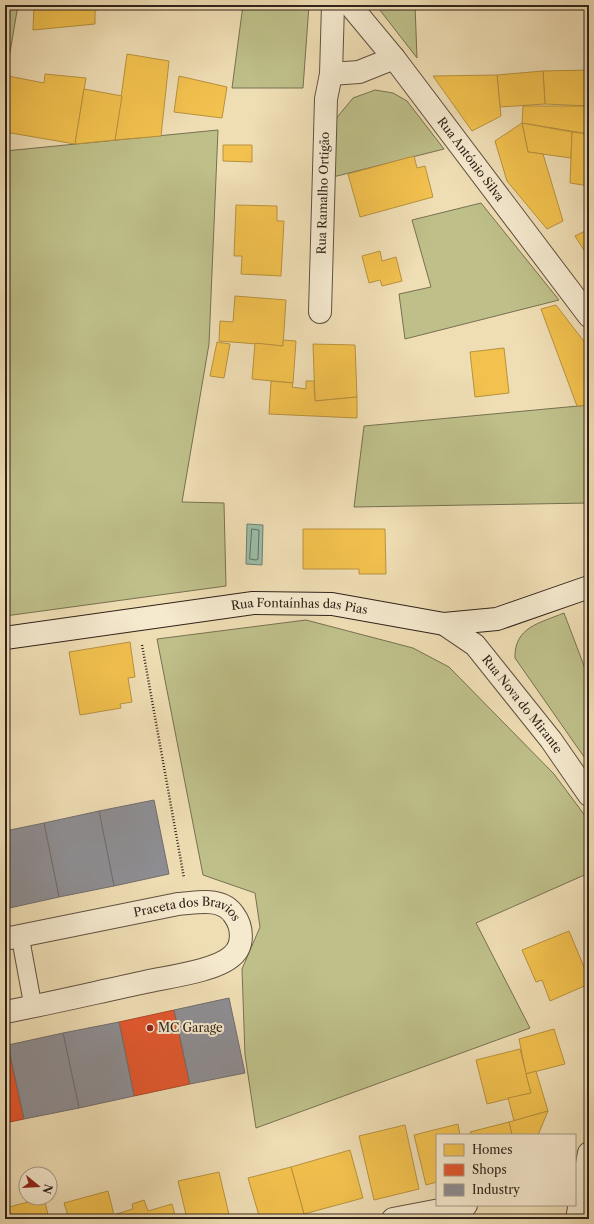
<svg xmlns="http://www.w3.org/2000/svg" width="594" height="1224" font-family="'Libre Caslon Text',serif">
  <rect width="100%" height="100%" fill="#efddb4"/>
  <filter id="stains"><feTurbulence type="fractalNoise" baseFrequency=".005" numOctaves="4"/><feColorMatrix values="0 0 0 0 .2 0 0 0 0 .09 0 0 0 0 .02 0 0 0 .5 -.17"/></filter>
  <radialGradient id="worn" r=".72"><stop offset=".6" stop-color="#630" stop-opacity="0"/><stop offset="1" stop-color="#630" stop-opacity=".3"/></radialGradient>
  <g fill="#bebf89" stroke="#777152">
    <path d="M5,5H18L5,82Z"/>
    <path d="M243,5H309L303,88H232Z"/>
    <path d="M376,5H415L417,58Z"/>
    <path d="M375,90L393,93L407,101L444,149L333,177L334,121L353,98Z"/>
    <path d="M218,130L209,344L182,502L224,503L226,586L5,616V151Z"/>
    <path d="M481,203L559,300L405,339L399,294L431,287L412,220Z"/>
    <path d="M589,405V503L354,507L364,426Z"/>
    <path d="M564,613L589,679V764L515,658C514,627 540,623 564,613Z"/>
    <path d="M306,620L413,648L449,667L554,774L589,821V873L476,923L530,1028L256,1128L245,1055L242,969L260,927L255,893L203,875L157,639Z"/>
  </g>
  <path fill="#9bbda8" stroke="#707f6f" d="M247,524L263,525L262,565L246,564Z"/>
  <g fill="#f2c14e" stroke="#b8923e">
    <path d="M34,5H101V8L95,11V24L33,30Z"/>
    <path d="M127,54L169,61L161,136L115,140Z"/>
    <path d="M589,70V106L545,104L543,71Z"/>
    <path d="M543,71L545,104L500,107L497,75Z"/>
    <path d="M45,74L86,78L75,144L5,132V98L8,76L44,83Z"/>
    <path d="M497,75L501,116L472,131L433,76Z"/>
    <path d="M179,76L227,87L222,118L174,112Z"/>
    <path d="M84,89L122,96L115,140L75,144Z"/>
    <path d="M523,106H589V134L522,123Z"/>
    <path d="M522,123L572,132L571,158L528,152Z"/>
    <path d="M522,123L528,152L543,154L563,221L547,229L507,181L495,141Z"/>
    <path d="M572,132L589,134V186L570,183Z"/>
    <path d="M223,145H252V162L223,161Z"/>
    <path d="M414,156L417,168L425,166L433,197L360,217L348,174Z"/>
    <path d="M236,205L277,206V221H284L281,276L241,274L242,256H234Z"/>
    <path d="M589,229V258L575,236Z"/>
    <path d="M380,251L382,261L396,257L402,281L382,286L380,280L369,283L362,256Z"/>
    <path d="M235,296L286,300L283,346L219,341L220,321L233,322Z"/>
    <path d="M556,305L589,348V405L577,406L541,309Z"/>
    <path d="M283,340L296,341L293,383L252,379L255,343L283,346Z"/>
    <path d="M217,342L230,344L224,378L210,376Z"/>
    <path d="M313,344L355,345L357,397L315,401Z"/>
    <path d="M504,348L509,393L475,397L470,352Z"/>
    <path d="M271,381L293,383L292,387L306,389V381H314L315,401L357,397V418L269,414Z"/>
    <path d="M303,529H385L386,574H359V569H303Z"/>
    <path d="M130,642L135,677L128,678L132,702L120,704L121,708L80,715L69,652Z"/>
    <path d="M569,931L589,979V984L550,1001L542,980L536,982L522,950Z"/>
    <path d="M554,1029L565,1064L526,1074L519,1039Z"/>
    <path d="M520,1049L531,1093L487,1104L476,1060Z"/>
    <path d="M536,1071L548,1111L514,1121L508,1098L531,1093L526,1074Z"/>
    <path d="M548,1111L538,1135H512L509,1122Z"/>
    <path d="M509,1122L512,1135H471L470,1132Z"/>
    <path d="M458,1124L460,1135H437V1182L426,1185L414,1135Z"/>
    <path d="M405,1125L419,1189L374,1200L359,1136Z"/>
    <path d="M350,1150L363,1198L304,1214L291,1167Z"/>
    <path d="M291,1167L304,1214L288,1219H260L248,1178Z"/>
    <path d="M219,1172L230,1219H187L178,1181Z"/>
    <path d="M108,1191L115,1219H69L64,1203Z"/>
    <path d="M44,1198L49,1219H5V1208Z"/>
    <path d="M144,1200L148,1211L172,1204L176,1219H115L113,1215L133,1209L132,1204Z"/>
  </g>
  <g fill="#e4572e" stroke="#ae4728">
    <path d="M174,1010L190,1084L134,1096L119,1022Z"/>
    <path d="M8,1045L24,1119L5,1123V1046Z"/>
  </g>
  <g fill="#8d8d92" stroke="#716d6e">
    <path d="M154,800L169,874L114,886L99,811Z"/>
    <path d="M99,811L114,886L59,897L44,823Z"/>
    <path d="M44,823L59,897L5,909V831Z"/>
    <path d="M229,998L245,1073L190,1084L174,1010Z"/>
    <path d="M119,1022L134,1096L79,1108L63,1033Z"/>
    <path d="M63,1033L79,1108L24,1119L8,1045Z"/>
  </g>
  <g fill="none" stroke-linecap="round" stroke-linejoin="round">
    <path stroke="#667061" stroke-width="1" d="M252,529L259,530L258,559L256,560L250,559Z"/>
    <defs>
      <path id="lane" d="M20,936L33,1006"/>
      <g id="street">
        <path id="s1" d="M350,5L394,58L589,316"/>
        <path d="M331,74L359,72L394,58"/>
        <path id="s2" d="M320,312L326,99L331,74L333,5"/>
        <path id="s3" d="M444,624L475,645L551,740L589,795"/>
        <path id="s4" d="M5,939L178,904C196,903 222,896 234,915C243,927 244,946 232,956C216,971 167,977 145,982C98,992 52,1003 5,1012"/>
        <path d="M393,1219L466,1205"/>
        <path d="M577,1219L589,1153"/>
      </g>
      <g id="secondary">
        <path id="s5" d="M5,638L253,603L332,604L444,624L497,619L589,587"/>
      </g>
    </defs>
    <use href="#lane" stroke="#605240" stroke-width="19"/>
    <use href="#street" stroke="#605240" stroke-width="24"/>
    <use href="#secondary" stroke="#30231a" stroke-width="24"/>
    <path stroke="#30231a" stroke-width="2.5" stroke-dasharray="1 2" stroke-linecap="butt" d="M142,645L184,878"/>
    <use href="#lane" stroke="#f5e9ce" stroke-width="17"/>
    <use href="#street" stroke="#f5e9ce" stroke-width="22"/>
    <use href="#secondary" stroke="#f5e9ce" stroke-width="22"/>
  </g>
  <circle fill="#8f2418" stroke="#f5e9ce" stroke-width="1.5" cx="150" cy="1028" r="4"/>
  <g text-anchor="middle" stroke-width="4" stroke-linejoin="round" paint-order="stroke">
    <g font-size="12" fill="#30231a" stroke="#f5e9ce">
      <text dy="4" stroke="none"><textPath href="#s1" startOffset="196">Rua António Silva</textPath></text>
      <text dy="4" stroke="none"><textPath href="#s2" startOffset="119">Rua Ramalho Ortigão</textPath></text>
      <text dy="4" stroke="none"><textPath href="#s5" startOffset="297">Rua Fontaínhas das Pias</textPath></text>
      <text dy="4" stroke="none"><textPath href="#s3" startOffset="113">Rua Nova do Mirante</textPath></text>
      <text dy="4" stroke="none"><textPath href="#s4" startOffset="187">Praceta dos Bravios</textPath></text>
    </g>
    <g font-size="12" fill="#30231a" stroke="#f5e9ce" text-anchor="start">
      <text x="158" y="1032">MC Garage</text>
    </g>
  </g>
  <rect width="594" height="1224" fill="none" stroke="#efddb4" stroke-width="20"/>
  <rect x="6" y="6" width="582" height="1212" fill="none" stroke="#30231a" stroke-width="2"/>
  <rect x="10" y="10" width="574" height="1204" fill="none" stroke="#30231a"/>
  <rect x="436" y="1134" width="140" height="72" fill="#f5e9ce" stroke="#a69a86"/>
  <rect x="444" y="1144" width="20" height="12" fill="#f2c14e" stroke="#a69a86"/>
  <text x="472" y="1154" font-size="12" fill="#30231a">Homes</text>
  <rect x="444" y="1164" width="20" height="12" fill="#e4572e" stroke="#a69a86"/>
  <text x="472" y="1174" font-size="12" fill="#30231a">Shops</text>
  <rect x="444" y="1184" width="20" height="12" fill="#8d8d92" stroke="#a69a86"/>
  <text x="472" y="1194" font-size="12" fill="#30231a">Industry</text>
  <g transform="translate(38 1186) rotate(108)"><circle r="19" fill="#f5e9ce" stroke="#a69a86"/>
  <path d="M0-3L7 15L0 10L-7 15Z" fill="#8f2418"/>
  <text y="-6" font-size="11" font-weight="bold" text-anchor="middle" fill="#30231a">N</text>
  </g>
  <rect width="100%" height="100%" filter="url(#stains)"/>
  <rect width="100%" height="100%" fill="url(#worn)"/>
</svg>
